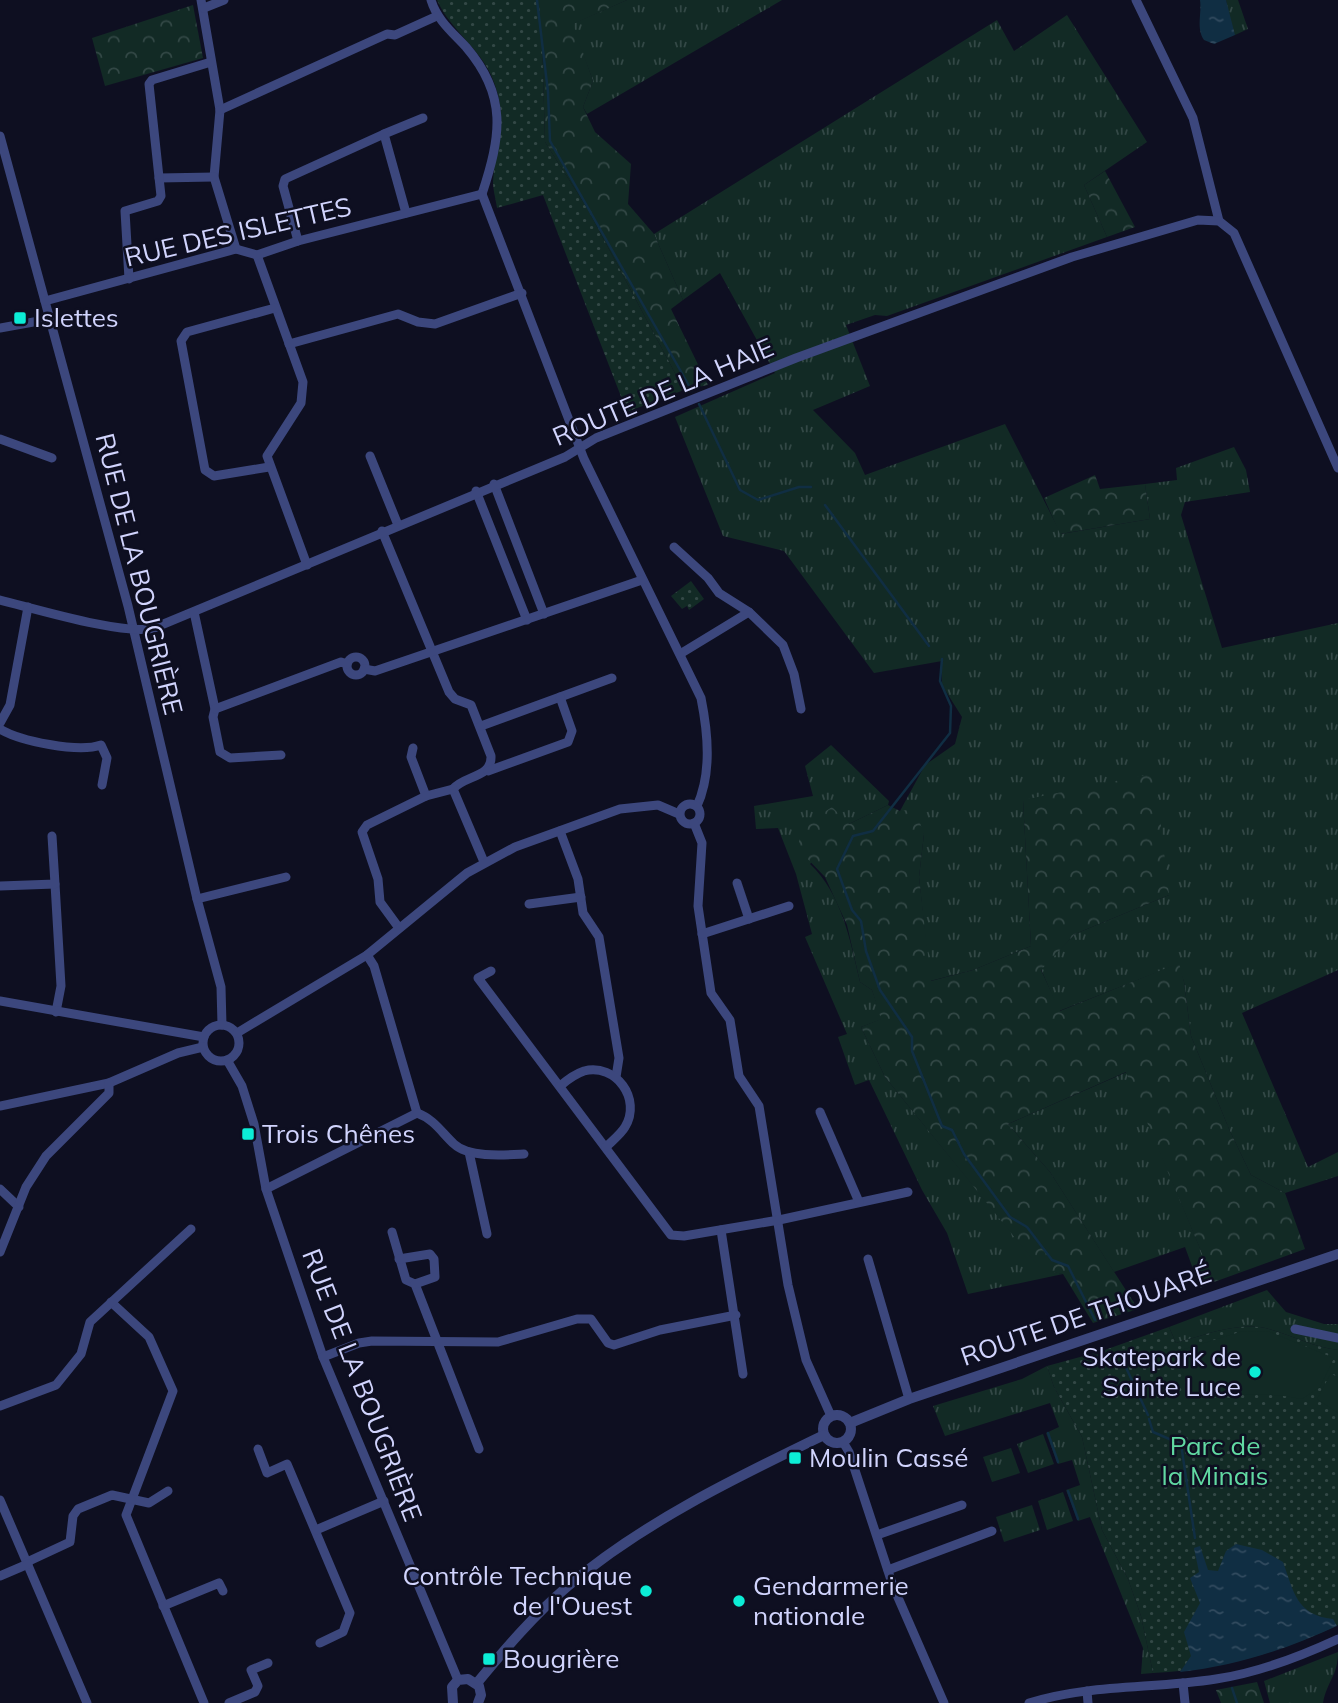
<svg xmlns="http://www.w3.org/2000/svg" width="1338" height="1703" font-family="Mulish,sans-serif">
  <defs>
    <pattern id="grass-tufts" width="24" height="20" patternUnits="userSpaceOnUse" patternTransform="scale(1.75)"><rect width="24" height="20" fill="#122a25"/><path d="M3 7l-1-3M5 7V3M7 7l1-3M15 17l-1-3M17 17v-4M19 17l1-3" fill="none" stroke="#334846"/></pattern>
    <pattern id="forest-crowns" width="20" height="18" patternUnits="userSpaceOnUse" patternTransform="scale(1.75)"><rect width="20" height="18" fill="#122a25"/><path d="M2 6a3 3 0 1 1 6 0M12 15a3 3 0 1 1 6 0" fill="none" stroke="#334846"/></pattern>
    <pattern id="park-dots" width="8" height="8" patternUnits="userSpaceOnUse" patternTransform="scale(1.75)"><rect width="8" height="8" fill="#122a25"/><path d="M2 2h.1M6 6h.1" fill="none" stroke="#334846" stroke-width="1.8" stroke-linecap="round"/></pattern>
    <pattern id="water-ripples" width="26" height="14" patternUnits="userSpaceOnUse" patternTransform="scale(1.75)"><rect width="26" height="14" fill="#102e43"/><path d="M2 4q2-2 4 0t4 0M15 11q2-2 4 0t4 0" fill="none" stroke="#324b5f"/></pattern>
  </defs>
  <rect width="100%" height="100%" fill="#0e0f21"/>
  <g fill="url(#grass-tufts)">
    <path d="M627,0H782L587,114L583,107L593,81L572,24Z"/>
    <path d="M1226,0H1238L1248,29L1235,35L1232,32Z"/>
    <path d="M1067,15L1147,142L1084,185L1107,237L887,316L875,315L846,325L870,386L813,410L855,453L865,475L1005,424L1061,534L1150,519L1145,484L1177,480L1176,468L1234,447L1246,470L1250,492L1185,502L1181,515L1222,648L1338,623V970L1242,1013L1308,1167L1338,1152V1176L1285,1193L1251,1175L1229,1129L1191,1036L1184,982L1178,964L1059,1011L1041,969L1075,934L1169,895L1023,800L1031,946L973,970L930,981L919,877L924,834L900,811L925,765L955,744L962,717L942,685V661L874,673L784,551L723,536L675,417L775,373L720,273L683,300L654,234L997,20L1014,51Z"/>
    <path d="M831,745L889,801L888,805L849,824L810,864C842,894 850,940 860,982L872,990L882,1019L861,1027L885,1077L1041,1269L1063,1274L968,1294L947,1233L922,1190L869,1080L855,1085L838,1037L847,1034L805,937L812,934L796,874L778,828L756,829L754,806L813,796L805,766Z"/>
    <path d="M1127,1072L1214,1282L1200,1288L1185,1247L1114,1272L1050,1172L1008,1124Z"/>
    <path d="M1267,1290L1286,1312L1324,1324H1338V1350C1313,1347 1293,1336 1269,1329C1239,1321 1205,1335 1176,1343L1169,1327Z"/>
    <path d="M1047,1366L1054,1387L1082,1437L1102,1530L1128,1579L1141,1616L1153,1673L1141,1674L1143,1648L1090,1517L1078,1521L1066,1490L1080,1485L1072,1460L1058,1464L1046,1433L1059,1427L1050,1403L945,1436L933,1406L1022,1379Z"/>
    <path d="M1043,1434L1054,1464L1028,1473L1017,1444Z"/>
    <path d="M1011,1448L1020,1473L992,1482L983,1457Z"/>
    <path d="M1063,1492L1073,1521L1047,1530L1038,1501Z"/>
    <path d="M1032,1505L1040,1530L1004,1542L996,1517Z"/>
    <path d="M1338,1652C1338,1676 1327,1681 1323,1703H1270L1264,1681Z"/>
  </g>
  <g fill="url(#forest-crowns)">
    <path d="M537,0H627L573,24L593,81L583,107L595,132L631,164L628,204L654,234L683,300L671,309L708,385L684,390L587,208L545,142L542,37Z"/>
    <path d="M193,5L203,58L105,86L92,38Z"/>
    <path d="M1105,171L1135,227L1107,237L1084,185Z"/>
    <path d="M1095,475L1100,489L1145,484L1150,519L1060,534L1044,498Z"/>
    <path d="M1155,773L1169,895L1075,934L1041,970L1060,1011L1179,963L1184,982L1191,1036L1229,1129L1251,1175L1285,1193L1305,1249L1214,1282L1126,1072L1008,1124L1050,1172L1138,1309L1093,1323L1063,1274L1041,1270L885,1077L861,1027L881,1019L872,990L860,982L847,925L825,877L799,850V829L832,807L849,824L888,805L900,811L915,809L924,834L919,877L931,981L973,970L1031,946L1023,800Z"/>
    <path d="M1257,1682L1264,1703H1221L1216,1690Z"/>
  </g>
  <g fill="url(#park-dots)">
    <path d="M437,0H537L542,37L545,142L587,208L684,390L627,412L543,195L497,208C496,200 493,190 493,182C495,145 508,122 495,85C484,50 451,32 437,0Z"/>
    <path d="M691,581L704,599L689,610L687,606L682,609L671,596Z"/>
    <path d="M1169,1327L1176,1343C1205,1335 1239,1321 1269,1329C1293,1336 1313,1347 1338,1350V1625C1278,1653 1219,1670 1153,1673L1141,1616L1128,1579L1102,1530L1082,1437L1054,1387L1047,1366L1102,1351Z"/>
  </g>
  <g fill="#122a25">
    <path d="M1243,1331L1270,1332L1334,1358L1320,1387L1302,1399C1264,1391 1231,1394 1193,1401L1175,1352Z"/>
    <path d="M1331,1373L1338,1378V1413L1317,1399Z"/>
  </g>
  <g fill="url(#water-ripples)">
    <path d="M1200,0H1226L1235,35L1214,44L1204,40C1196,28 1202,14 1200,0Z"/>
    <path d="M1236,1544L1262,1550L1283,1562C1294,1592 1296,1615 1333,1619L1337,1626C1287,1649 1236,1666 1180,1672L1191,1656L1184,1632L1200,1603L1190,1578L1199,1572L1194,1548L1200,1546L1208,1570L1218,1571L1226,1551Z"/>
  </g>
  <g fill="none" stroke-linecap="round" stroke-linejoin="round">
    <g stroke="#102e43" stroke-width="2.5">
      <path d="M537,0L548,92L550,141L692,391"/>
      <path d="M699,404L740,490L758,500L799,487H811"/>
      <path d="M825,505L929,646"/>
      <path d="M942,659L940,681L951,706L950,733L873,831L853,836L837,869L852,910L861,921L866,951L880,990L912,1037V1051L942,1126L952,1130L964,1154L1010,1217L1027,1227L1052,1260L1068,1266L1095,1320"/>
      <path d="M1122,1359L1148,1415"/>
      <path d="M1149,1419L1153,1432L1181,1444L1195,1538"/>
      <path d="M1048,1433L1058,1462"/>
      <path d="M1068,1491L1078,1519"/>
      <path d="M1232,1688L1237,1703"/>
    </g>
    <g stroke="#3c477d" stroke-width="9">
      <path d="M201,0L220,110L214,177L236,249"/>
      <path d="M431,0C437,20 452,32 466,47C508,96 501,136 482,194"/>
      <path d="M1136,0L1193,118L1219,221"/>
      <path d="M204,8L224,0"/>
      <path d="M220,110L387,34L395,35L437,16"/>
      <path d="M384,134L423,118"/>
      <path d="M0,136L128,606L197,899L221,987L222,1025"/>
      <path d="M159,178L214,177"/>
      <path d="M482,194L584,459L701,698C708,733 712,773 697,806"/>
      <path d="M298,241L283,186L285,179L384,134L406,213"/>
      <path d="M257,255L303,382L301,403L267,456L307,565"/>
      <path d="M129,279L125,211L158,201L161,196L149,84L152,80L211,62"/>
      <path d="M45,301L236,249L257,255L298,241L482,194"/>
      <path d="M0,328L50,319"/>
      <path d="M289,344L398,314L418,322L435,324L522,293"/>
      <path d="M0,439L52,458"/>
      <path d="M370,456L398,525"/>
      <path d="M269,467L214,476L205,470L181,341L187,332L275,308"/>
      <path d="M494,484L544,614"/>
      <path d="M476,491L527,620"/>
      <path d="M382,531L449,692L455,699L471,705L491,756C492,778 465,775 453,789L484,862"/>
      <path d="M674,547L708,578L719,593L749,612L783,645L794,674L801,709"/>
      <path d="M0,600C33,608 125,636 154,628L565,457L596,438L796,358L1072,257L1198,220L1219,221L1234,233L1338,468"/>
      <path d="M194,612L215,709L213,717L220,752L230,758L281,755"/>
      <path d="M680,654L749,612"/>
      <circle cx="356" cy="666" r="9"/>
      <path d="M364,669L375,671L642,580"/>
      <path d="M215,709L341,662L347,664"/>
      <path d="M0,723L10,705L28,607"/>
      <path d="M481,726L612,678"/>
      <path d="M0,729C20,741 78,753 101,745L107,758L102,785"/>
      <path d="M413,748L411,757L426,796"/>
      <path d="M488,771L568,742L572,731L560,697"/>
      <circle cx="690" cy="814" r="10"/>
      <path d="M694,823L702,843L698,906L711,993L730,1020L739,1076L759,1106L788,1285L806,1360L831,1416"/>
      <path d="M560,831L578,879L583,913L599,937L619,1058L616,1077"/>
      <path d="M737,883L749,919"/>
      <path d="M55,884L61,986L56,1012"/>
      <path d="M0,886L55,884L52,836"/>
      <path d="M197,899L286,877"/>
      <path d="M529,904L581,897"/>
      <path d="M399,928L380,902L378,879L362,832L367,825L426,796L453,789"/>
      <path d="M702,934L789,906"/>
      <path d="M367,955L374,966L417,1113"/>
      <path d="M491,971L478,978L671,1235L684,1236L779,1220L908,1192"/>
      <path d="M0,1001L204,1037"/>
      <circle cx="221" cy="1043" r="18"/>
      <path d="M237,1033L367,955L467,873L515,847L620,809L658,805L679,814"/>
      <path d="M227,1060L242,1086L254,1124L266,1189L323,1357L458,1680"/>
      <path d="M560,1086C567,1080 575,1074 584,1071C616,1063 642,1099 625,1127C621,1134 612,1141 606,1147"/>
      <path d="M0,1106L109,1083L178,1053L203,1047"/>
      <path d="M820,1112L859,1202"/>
      <path d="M469,1152L487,1234"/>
      <path d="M0,1189L19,1207"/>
      <path d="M266,1189L417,1113C434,1119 442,1133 454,1144C469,1158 505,1155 524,1154"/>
      <path d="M721,1230L743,1374"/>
      <path d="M392,1232L406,1280L415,1284L479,1449"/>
      <path d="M0,1252L26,1187L46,1156L109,1093V1083"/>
      <path d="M399,1259L430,1254L434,1259L435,1277L415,1284"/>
      <path d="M868,1259L909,1399"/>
      <path d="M111,1302L149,1337L173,1391L126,1515L204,1703"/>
      <path d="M1295,1329L1338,1338"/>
      <path d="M323,1357L359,1343L372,1341L498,1342L577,1319H591L608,1343L614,1345L660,1330L736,1315"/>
      <path d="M0,1406L56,1385L81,1354L90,1322L191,1229"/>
      <path d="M843,1442L849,1452L893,1586L944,1703"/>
      <path d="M258,1449L267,1473L287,1464L350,1613L343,1632L320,1643"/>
      <path d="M0,1500L87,1703"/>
      <path d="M316,1530L384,1501"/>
      <path d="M877,1535L962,1505"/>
      <path d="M27,1562L70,1542L73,1516L78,1509L112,1495L149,1503L168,1491"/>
      <path d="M888,1570L992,1531"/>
      <path d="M0,1576L28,1564"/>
      <path d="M163,1606L219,1583L223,1591"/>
      <path d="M1183,1683L1185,1703"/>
      <path d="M1087,1691L1088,1703"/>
      <path d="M229,1703L255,1692L258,1686L251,1670L268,1663"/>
      <path d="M1029,1703C1090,1684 1154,1689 1216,1679C1258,1673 1299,1657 1338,1639"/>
    </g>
    <g stroke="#3c477d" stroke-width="10">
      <circle cx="837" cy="1429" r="14"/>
      <path d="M850,1423L909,1399L1338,1254"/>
      <path d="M477,1683C505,1649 534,1615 568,1586C642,1523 737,1477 824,1435"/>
      <path d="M453,1703L452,1687L458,1680L468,1679L479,1686L481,1695L478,1703"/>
    </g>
  </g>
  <g fill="#0cedd6" stroke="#0e0f21" stroke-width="2.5">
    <rect x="13" y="311" width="14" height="14" rx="3.5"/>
    <rect x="241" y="1127" width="14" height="14" rx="3.5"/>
    <circle cx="1255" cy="1372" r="7"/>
    <rect x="788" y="1451" width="14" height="14" rx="3.5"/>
    <circle cx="646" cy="1591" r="7"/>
    <circle cx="739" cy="1601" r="7"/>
    <rect x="482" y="1652" width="14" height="14" rx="3.5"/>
  </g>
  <g text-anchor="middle" stroke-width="5" stroke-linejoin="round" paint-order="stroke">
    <g font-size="26" fill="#d1d4fd" stroke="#0e0f21">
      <text transform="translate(238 232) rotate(-13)" y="9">RUE DES ISLETTES</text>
      <text transform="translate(663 392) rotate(-23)" y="9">ROUTE DE LA HAIE</text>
      <text transform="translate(139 574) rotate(76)" y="9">RUE DE LA BOUGRIÈRE</text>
      <text transform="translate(1086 1315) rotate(-19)" y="9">ROUTE DE THOUARÉ</text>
      <text transform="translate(362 1385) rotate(69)" y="9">RUE DE LA BOUGRIÈRE</text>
    </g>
    <g font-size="26" fill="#d1d4fd" stroke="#0e0f21" text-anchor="start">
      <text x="34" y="327">Islettes</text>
      <text x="262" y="1143">Trois Chênes</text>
      <text x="1241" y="1366" text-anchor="end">Skatepark de<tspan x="1241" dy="30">Sainte Luce</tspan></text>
      <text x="809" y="1467">Moulin Cassé</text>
      <text x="632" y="1585" text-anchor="end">Contrôle Technique<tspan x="632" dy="30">de l'Ouest</tspan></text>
      <text x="753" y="1595">Gendarmerie<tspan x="753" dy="30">nationale</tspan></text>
      <text x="503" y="1668">Bougrière</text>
    </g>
    <g font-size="26" fill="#61d9a2" stroke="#0e0f21">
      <text x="1215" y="1455">Parc de<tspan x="1215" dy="30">la Minais</tspan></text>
    </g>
  </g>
</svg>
